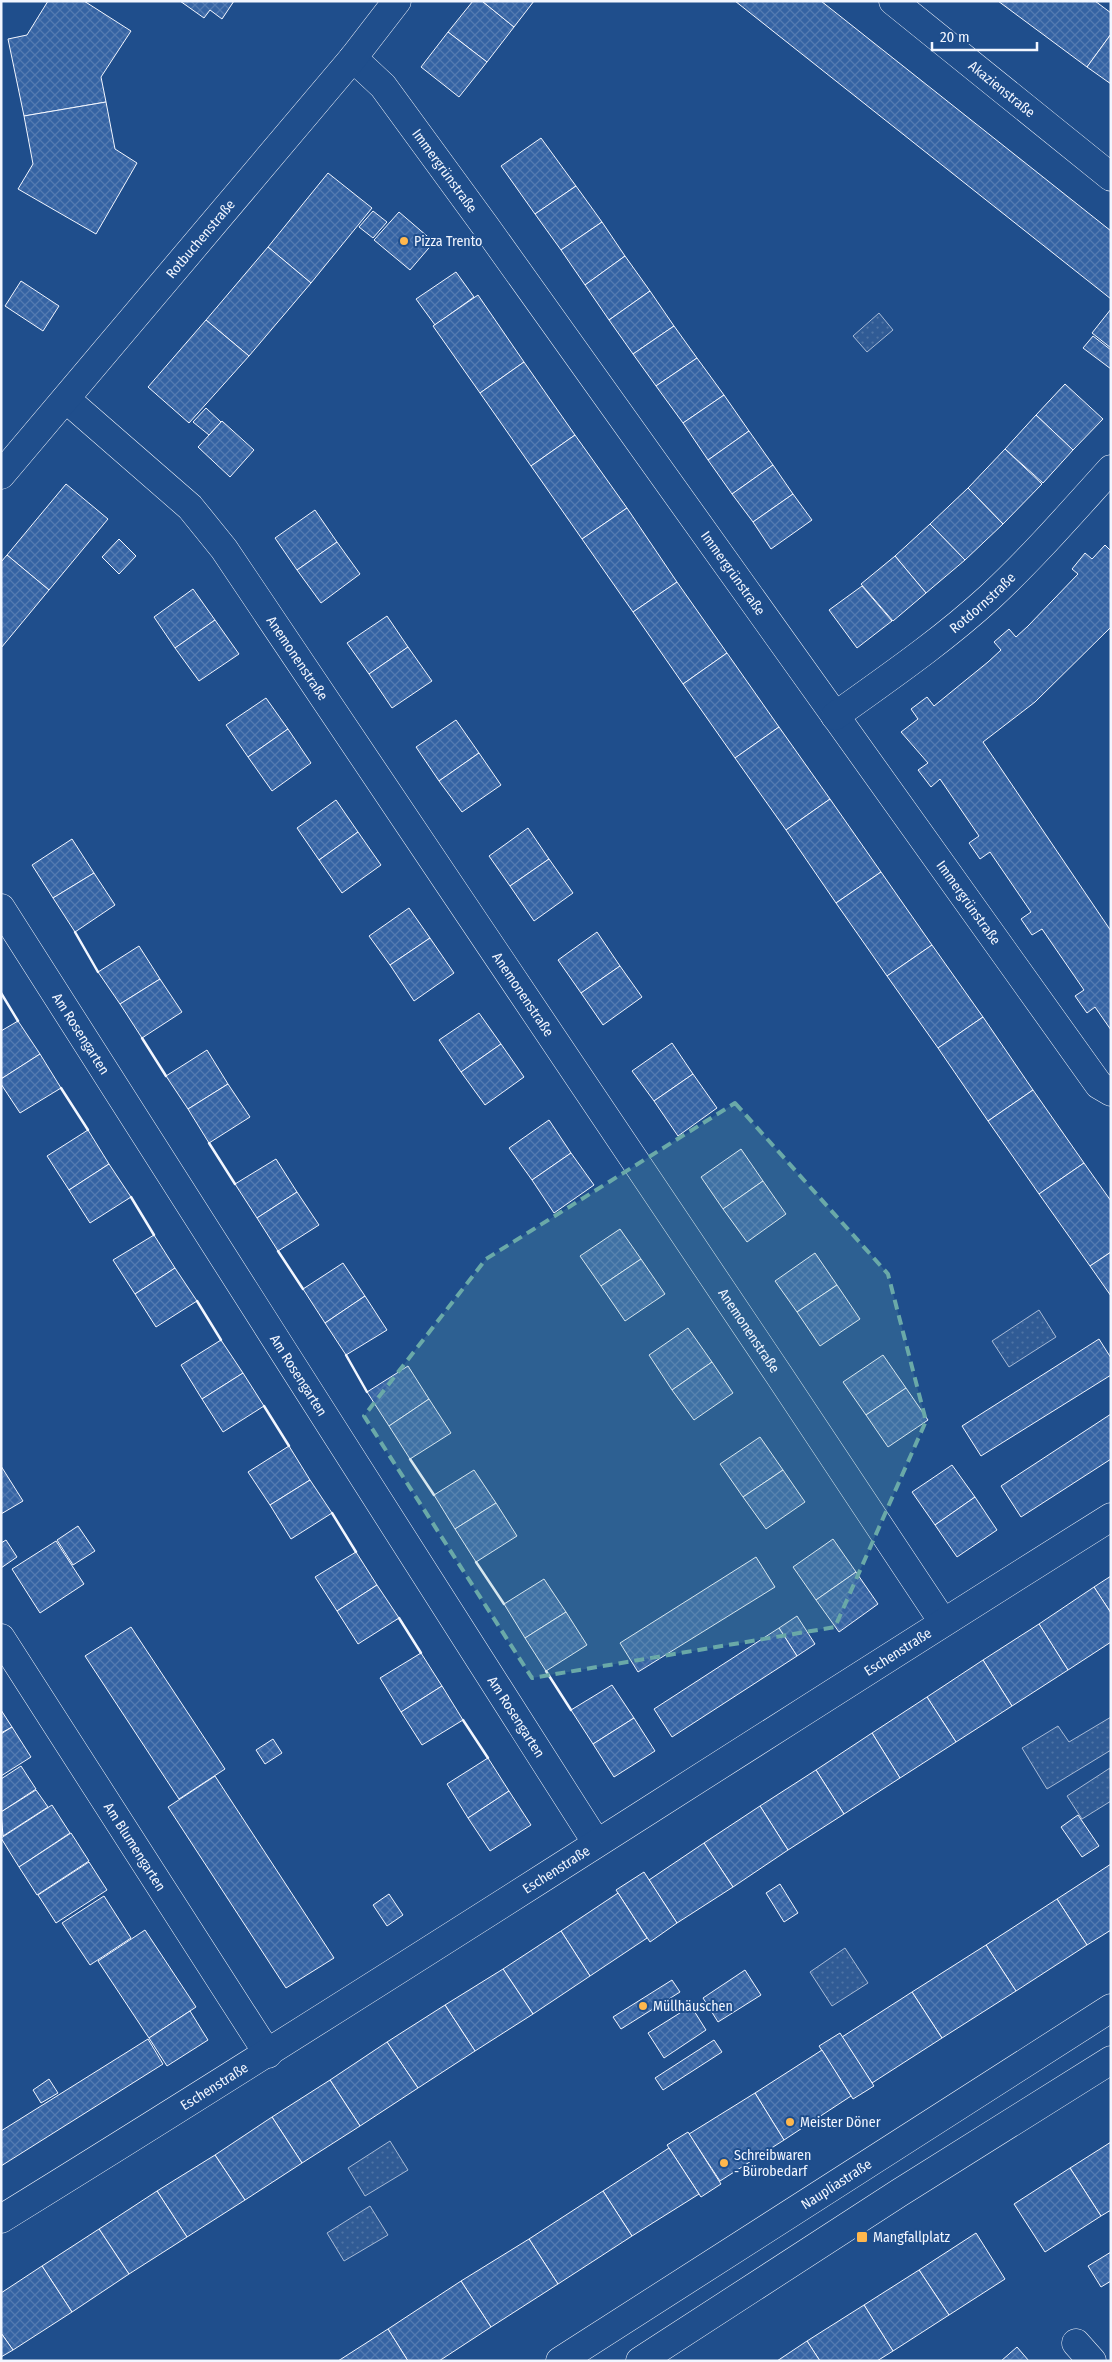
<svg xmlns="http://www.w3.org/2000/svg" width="1112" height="2362" font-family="'Fira Sans Condensed',sans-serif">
  <defs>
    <pattern id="park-dots" width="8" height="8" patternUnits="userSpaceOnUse" patternTransform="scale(1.25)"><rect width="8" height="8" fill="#305b95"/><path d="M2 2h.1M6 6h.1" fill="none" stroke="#4e73a5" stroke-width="1.8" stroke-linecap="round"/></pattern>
    <pattern id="building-cross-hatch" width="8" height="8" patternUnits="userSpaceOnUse" patternTransform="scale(1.25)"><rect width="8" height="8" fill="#3563a3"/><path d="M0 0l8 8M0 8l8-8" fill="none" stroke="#537ab1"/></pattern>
  </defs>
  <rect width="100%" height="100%" fill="#1f4e8c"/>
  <g fill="url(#park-dots)" stroke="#a8bbd7">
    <path d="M879,313L893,330L867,352L853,336Z"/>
    <path d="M1039,1310L1056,1337L1009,1367L992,1341Z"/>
    <path d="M1111,1717V1750L1047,1789L1022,1748L1058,1726L1069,1742Z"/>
    <path d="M1110,1768L1111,1801L1082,1819L1067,1796Z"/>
    <path d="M845,1948L868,1983L832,2006L810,1972Z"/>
    <path d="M390,2141L408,2170L365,2196L348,2168Z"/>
    <path d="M370,2206L388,2235L344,2261L327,2233Z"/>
  </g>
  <g fill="url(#building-cross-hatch)" stroke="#f2f6ff">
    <path d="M48,1H84L131,31L101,77L106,102L24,116L8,39L27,35Z"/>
    <path d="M180,1H234L222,19L210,10L204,18Z"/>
    <path d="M473,1H482L514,27L487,62L448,32Z"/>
    <path d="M482,1H534L514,27Z"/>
    <path d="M735,1H821L1014,154L1111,231V299Z"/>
    <path d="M998,1H1095L1111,13V34L1087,67Z"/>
    <path d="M448,32L487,62L459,97L421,67Z"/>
    <path d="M1111,34V84L1087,67Z"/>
    <path d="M106,102L115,149L137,163L96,234L18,189L33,164L24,116Z"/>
    <path d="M541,138L576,186L535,214L501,166Z"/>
    <path d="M328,173L372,208L311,283L268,247Z"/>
    <path d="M576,186L602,222L561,250L535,214Z"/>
    <path d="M373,211L387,222L373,238L359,227Z"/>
    <path d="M399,212L434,242L410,270L374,240Z"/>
    <path d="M602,222L625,256L585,285L561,250Z"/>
    <path d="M268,247L311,283L249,356L206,320Z"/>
    <path d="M625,256L650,291L609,320L585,285Z"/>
    <path d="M456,272L474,297L435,325L416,299Z"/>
    <path d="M21,281L59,306L43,331L5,306Z"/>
    <path d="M650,291L674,326L633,354L609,320Z"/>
    <path d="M478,295L524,362L480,393L433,326Z"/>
    <path d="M1111,309V348L1092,333Z"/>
    <path d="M206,320L249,356L189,423L148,387Z"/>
    <path d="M674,326L697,358L656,386L633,354Z"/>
    <path d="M1093,336L1111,350V369L1083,348Z"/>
    <path d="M697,358L724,395L683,423L656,386Z"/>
    <path d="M524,362L575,435L531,466L480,393Z"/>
    <path d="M1065,384L1103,419L1073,450L1036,415Z"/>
    <path d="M724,395L749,431L708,460L683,423Z"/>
    <path d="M206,408L221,422L209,435L193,422Z"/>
    <path d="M1036,415L1073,450L1043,483L1005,449Z"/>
    <path d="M222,421L254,450L230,477L198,447Z"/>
    <path d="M749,431L773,465L732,494L708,460Z"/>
    <path d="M575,435L627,508L582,539L531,466Z"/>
    <path d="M1005,449L1042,484L1003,524L968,488Z"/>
    <path d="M773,465L793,494L753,522L732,494Z"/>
    <path d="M66,484L108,519L49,590L7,555Z"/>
    <path d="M968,488L1003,524L965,560L930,524Z"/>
    <path d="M793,494L812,520L771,549L753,522Z"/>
    <path d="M627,508L677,582L633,612L582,539Z"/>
    <path d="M315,510L337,542L297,570L275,538Z"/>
    <path d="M930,524L965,560L926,593L895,556Z"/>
    <path d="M119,539L136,556L119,574L102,557Z"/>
    <path d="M337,542L360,574L321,603L297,570Z"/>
    <path d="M1105,545L1111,551V627L1035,702L983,742L1111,931V1030L1095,1007L1087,1013L1075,996L1084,990L1042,929L1032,935L1021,919L1031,912L990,852L980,859L969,843L979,836L940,779L931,787L918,770L928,763L901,732L918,719L911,709L927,697L934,706L988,662L1001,650L994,642L1009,629L1016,637L1028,626L1078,574L1072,569L1085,553L1092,559Z"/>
    <path d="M7,555L49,590L1,648V562Z"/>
    <path d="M895,556L926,593L893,621L861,584Z"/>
    <path d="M677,582L727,653L683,684L633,612Z"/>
    <path d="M862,586L892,621L857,648L829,610Z"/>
    <path d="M193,589L215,620L175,648L154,617Z"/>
    <path d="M387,616L408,647L369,674L347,643Z"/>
    <path d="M215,620L239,654L199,681L175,648Z"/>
    <path d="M408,647L432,681L392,708L369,674Z"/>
    <path d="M727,653L779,727L735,758L683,684Z"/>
    <path d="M266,698L288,729L248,757L226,725Z"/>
    <path d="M456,720L479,753L439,781L416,747Z"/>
    <path d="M779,727L830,799L786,830L735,758Z"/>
    <path d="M288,729L311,763L272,791L248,757Z"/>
    <path d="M479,753L501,785L462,812L439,781Z"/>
    <path d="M830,799L881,872L836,903L786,830Z"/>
    <path d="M336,800L358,832L319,860L297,828Z"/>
    <path d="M528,828L549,859L510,886L489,856Z"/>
    <path d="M358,832L381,865L342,893L319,860Z"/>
    <path d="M72,839L94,873L53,898L32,865Z"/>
    <path d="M549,859L573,893L534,921L510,886Z"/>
    <path d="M881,872L932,945L887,976L836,903Z"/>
    <path d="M94,873L115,905L75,932L53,898Z"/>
    <path d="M409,908L430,938L390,965L369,936Z"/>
    <path d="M597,932L620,966L581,993L558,960Z"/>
    <path d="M430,938L454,973L414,1001L390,965Z"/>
    <path d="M932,945L983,1017L938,1048L887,976Z"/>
    <path d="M139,946L160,979L120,1004L98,972Z"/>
    <path d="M620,966L642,997L603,1025L581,993Z"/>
    <path d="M160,979L182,1012L142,1038L120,1004Z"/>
    <path d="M479,1013L501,1044L461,1072L439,1040Z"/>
    <path d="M983,1017L1033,1090L988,1121L938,1048Z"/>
    <path d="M18,1021L40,1054L1,1079V1031Z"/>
    <path d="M672,1043L693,1074L654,1101L632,1071Z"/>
    <path d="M501,1044L524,1077L485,1105L461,1072Z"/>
    <path d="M207,1050L228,1084L188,1109L166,1076Z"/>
    <path d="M40,1054L61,1088L20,1113L1,1084V1079Z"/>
    <path d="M693,1074L717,1108L678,1136L654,1101Z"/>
    <path d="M228,1084L250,1117L209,1143L188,1109Z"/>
    <path d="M1033,1090L1084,1163L1039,1194L988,1121Z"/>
    <path d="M549,1120L571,1153L532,1180L509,1148Z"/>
    <path d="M88,1130L109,1164L69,1190L47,1156Z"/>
    <path d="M741,1149L763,1181L723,1209L701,1177Z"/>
    <path d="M571,1153L594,1185L554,1213L532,1180Z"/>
    <path d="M276,1159L297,1192L257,1218L235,1184Z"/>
    <path d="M1084,1163L1111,1201V1252L1090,1266L1039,1194Z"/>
    <path d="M109,1164L131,1197L90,1223L69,1190Z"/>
    <path d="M763,1181L786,1214L747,1242L723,1209Z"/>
    <path d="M297,1192L319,1225L278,1251L257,1218Z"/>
    <path d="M620,1229L641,1259L601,1286L580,1256Z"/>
    <path d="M154,1235L175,1268L135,1294L113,1260Z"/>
    <path d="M1111,1252V1296L1090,1266Z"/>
    <path d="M815,1253L837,1285L797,1312L775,1281Z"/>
    <path d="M641,1259L665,1294L625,1321L601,1286Z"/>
    <path d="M343,1263L365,1296L325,1323L303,1289Z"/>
    <path d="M175,1268L197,1301L156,1327L135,1294Z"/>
    <path d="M837,1285L860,1319L820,1346L797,1312Z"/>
    <path d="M365,1296L387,1330L346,1355L325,1323Z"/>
    <path d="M688,1328L712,1362L672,1390L649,1355Z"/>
    <path d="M1099,1339L1111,1358V1375L981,1456L962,1426Z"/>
    <path d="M221,1340L243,1373L202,1399L181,1365Z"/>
    <path d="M883,1355L906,1388L866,1415L843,1382Z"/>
    <path d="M712,1362L733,1393L694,1420L672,1390Z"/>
    <path d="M408,1366L429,1399L389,1426L367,1392Z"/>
    <path d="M243,1373L264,1406L223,1432L202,1399Z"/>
    <path d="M906,1388L928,1420L888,1447L866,1415Z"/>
    <path d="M429,1399L451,1433L410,1459L389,1426Z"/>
    <path d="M1111,1414V1459L1021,1517L1001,1486Z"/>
    <path d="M760,1437L783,1470L743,1497L720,1464Z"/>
    <path d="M289,1446L310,1480L270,1505L248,1472Z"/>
    <path d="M952,1465L975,1497L935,1525L912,1492Z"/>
    <path d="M1,1466L23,1501L1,1514Z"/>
    <path d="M474,1470L496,1503L455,1529L434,1495Z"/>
    <path d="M783,1470L805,1502L766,1529L743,1497Z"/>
    <path d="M310,1480L332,1513L291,1539L270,1505Z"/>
    <path d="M975,1497L997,1530L957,1557L935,1525Z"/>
    <path d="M496,1503L517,1536L476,1562L455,1529Z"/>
    <path d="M78,1526L95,1551L73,1565L57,1540Z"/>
    <path d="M833,1539L856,1572L816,1600L793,1567Z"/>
    <path d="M6,1540L17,1557L1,1568V1543Z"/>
    <path d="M56,1541L84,1584L40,1613L12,1569Z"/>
    <path d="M356,1552L377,1585L337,1611L315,1577Z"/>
    <path d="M756,1557L775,1587L638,1672L620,1643Z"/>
    <path d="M856,1572L878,1604L839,1632L816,1600Z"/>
    <path d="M1111,1576V1613L1094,1587Z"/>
    <path d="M544,1579L566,1612L525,1638L504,1604Z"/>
    <path d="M377,1585L399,1618L358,1644L337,1611Z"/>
    <path d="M1094,1587L1111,1613V1642L1068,1670L1039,1624Z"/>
    <path d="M566,1612L587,1645L546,1671L525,1638Z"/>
    <path d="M797,1616L815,1644L797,1656L779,1628Z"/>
    <path d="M1039,1624L1068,1670L1012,1706L983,1660Z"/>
    <path d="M131,1627L225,1769L179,1799L85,1656Z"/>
    <path d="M779,1628L797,1656L672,1737L654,1709Z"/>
    <path d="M421,1653L442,1686L401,1712L380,1678Z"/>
    <path d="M983,1660L1012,1706L956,1742L927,1697Z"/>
    <path d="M612,1685L634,1718L593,1744L571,1710Z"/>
    <path d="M442,1686L463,1720L422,1745L401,1712Z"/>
    <path d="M927,1697L956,1742L900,1778L872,1733Z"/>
    <path d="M1,1710L12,1727L1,1733Z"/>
    <path d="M634,1718L655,1751L614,1777L593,1744Z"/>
    <path d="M12,1727L31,1757L1,1776V1734Z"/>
    <path d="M872,1733L900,1778L844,1814L816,1770Z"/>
    <path d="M273,1739L282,1753L265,1764L256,1750Z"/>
    <path d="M488,1758L509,1791L468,1818L447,1784Z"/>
    <path d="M21,1766L36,1789L1,1812V1779Z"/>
    <path d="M816,1770L844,1814L788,1850L760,1806Z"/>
    <path d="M215,1776L334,1958L286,1988L168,1807Z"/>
    <path d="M36,1790L48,1807L3,1836L1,1812Z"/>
    <path d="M509,1791L531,1825L490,1851L468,1818Z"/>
    <path d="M52,1805L70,1833L19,1867L1,1838Z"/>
    <path d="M760,1806L788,1850L733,1887L704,1843Z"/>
    <path d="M1078,1815L1099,1846L1082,1857L1061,1827Z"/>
    <path d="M71,1833L89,1861L37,1895L19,1867Z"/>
    <path d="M704,1843L733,1887L677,1923L649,1880Z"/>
    <path d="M89,1862L107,1890L56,1923L38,1895Z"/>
    <path d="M1111,1864V1930L1087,1945L1057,1899Z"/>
    <path d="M644,1872L677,1923L650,1942L616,1890Z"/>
    <path d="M780,1884L798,1913L784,1922L766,1893Z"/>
    <path d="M618,1893L647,1938L590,1976L561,1931Z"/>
    <path d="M389,1894L403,1915L387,1926L373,1905Z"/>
    <path d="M104,1896L131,1938L90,1965L62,1923Z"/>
    <path d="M1057,1899L1087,1945L1016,1991L986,1945Z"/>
    <path d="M145,1930L196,2007L149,2038L98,1961Z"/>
    <path d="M561,1931L590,1976L533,2014L503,1969Z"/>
    <path d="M986,1945L1016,1991L942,2038L912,1992Z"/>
    <path d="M503,1969L533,2014L475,2051L445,2005Z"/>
    <path d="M745,1970L761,1995L718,2022L703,1998Z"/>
    <path d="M672,1980L680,1992L621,2029L613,2017Z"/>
    <path d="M912,1992L942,2038L872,2083L842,2037Z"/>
    <path d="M445,2005L475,2051L418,2088L387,2042Z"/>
    <path d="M691,2006L706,2030L664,2058L648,2033Z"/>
    <path d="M190,2011L208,2040L167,2066L149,2038Z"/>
    <path d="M840,2033L874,2086L853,2099L819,2046Z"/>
    <path d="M148,2039L163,2064L1,2166V2131Z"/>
    <path d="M714,2040L722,2052L663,2090L655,2078Z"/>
    <path d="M387,2042L418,2088L360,2126L330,2080Z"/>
    <path d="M822,2050L851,2096L784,2140L755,2093Z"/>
    <path d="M49,2079L58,2093L41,2103L33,2090Z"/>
    <path d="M330,2080L360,2126L302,2163L272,2117Z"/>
    <path d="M755,2093L784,2140L720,2181L689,2134Z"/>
    <path d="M272,2117L302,2163L245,2200L215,2155Z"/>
    <path d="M688,2132L721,2184L701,2197L667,2145Z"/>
    <path d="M1111,2142V2210L1101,2216L1070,2168Z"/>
    <path d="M669,2148L699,2194L632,2236L603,2191Z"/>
    <path d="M215,2155L245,2200L187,2237L157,2191Z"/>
    <path d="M1070,2168L1101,2216L1045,2252L1014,2204Z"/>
    <path d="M157,2191L187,2237L129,2274L99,2229Z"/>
    <path d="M603,2191L632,2236L558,2284L529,2239Z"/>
    <path d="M99,2229L129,2274L72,2312L42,2266Z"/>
    <path d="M976,2233L1005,2279L949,2315L919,2270Z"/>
    <path d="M529,2239L558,2284L491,2327L461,2281Z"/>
    <path d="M1111,2252V2281L1101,2287L1088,2266Z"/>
    <path d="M42,2266L72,2312L13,2350L1,2333V2293Z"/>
    <path d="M919,2270L949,2315L893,2351L864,2305Z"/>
    <path d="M461,2281L491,2327L439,2361H408L388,2329Z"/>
    <path d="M864,2305L893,2351L877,2361H820L807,2341Z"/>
    <path d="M388,2329L408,2361H338Z"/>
    <path d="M1,2333L13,2350L1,2357Z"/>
    <path d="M807,2341L820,2361H777Z"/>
    <path d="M1017,2347L1029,2361H1001Z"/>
  </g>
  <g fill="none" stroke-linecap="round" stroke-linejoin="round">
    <defs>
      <g id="minor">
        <path id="s1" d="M893,1L1111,177"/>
        <path id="s2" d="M353,58L383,86L486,227L1099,1085L1111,1092"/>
        <path id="s3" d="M66,399L190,507L224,549L779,1375L943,1622"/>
        <path id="s4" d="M1,475L353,58L397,1"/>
        <path id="s5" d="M835,716C888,678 942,641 990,597C1033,557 1072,512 1111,469"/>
        <path id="s6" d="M1,908L596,1842"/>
        <path id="s7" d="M1,1638L268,2054"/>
        <path id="s8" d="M1,2219C374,1989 740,1750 1111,1517"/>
        <path d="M1076,2343L1092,2361"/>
        <path id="s9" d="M560,2361L1111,2008"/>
        <path d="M640,2361L899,2193L1111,2060"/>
      </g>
    </defs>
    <use href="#minor" stroke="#f2f6ff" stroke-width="29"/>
    <use href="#minor" stroke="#1f4e8c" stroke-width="28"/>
    <g stroke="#f2f6ff" stroke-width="2.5">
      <path d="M75,932L98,972"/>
      <path d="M1,993L18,1021"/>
      <path d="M142,1038L166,1076"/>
      <path d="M61,1088L88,1130"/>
      <path d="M209,1143L235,1184"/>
      <path d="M131,1197L154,1235"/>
      <path d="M278,1251L303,1289"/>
      <path d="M197,1301L221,1340"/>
      <path d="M346,1355L367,1392"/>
      <path d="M264,1406L289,1446"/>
      <path d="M410,1459L434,1495"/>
      <path d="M332,1513L356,1552"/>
      <path d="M476,1562L504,1604"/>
      <path d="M399,1618L421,1653"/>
      <path d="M546,1671L571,1710"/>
      <path d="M463,1720L488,1758"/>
    </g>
  </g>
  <path fill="#6aa9a8" fill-opacity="0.2" stroke="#6aa9a8" stroke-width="4" stroke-dasharray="10 6" stroke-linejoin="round" d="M735,1103L888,1274L926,1421L835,1627L532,1678L364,1416L486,1259Z"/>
  <g fill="#ffb74d" stroke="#1f4e8c" stroke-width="2">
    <circle cx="404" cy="241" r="5"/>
    <circle cx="643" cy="2006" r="5"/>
    <circle cx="790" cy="2122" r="5"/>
    <circle cx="724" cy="2163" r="5"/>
    <rect x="856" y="2231" width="12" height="12" rx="2.5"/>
  </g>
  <g text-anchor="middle" stroke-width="4" stroke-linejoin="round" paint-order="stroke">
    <g font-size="14" fill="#f2f6ff" stroke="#1f4e8c">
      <text dy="5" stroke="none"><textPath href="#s1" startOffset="140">Akazienstraße</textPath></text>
      <text dy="5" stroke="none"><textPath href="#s2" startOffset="146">Immergrünstraße</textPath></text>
      <text dy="5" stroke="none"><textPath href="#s4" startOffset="309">Rotbuchenstraße</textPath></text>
      <text dy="5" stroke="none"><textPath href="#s2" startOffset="641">Immergrünstraße</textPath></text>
      <text dy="5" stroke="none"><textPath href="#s5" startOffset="186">Rotdornstraße</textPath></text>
      <text dy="5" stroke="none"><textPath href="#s3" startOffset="350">Anemonenstraße</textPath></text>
      <text dy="5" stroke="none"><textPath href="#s2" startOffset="1046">Immergrünstraße</textPath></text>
      <text dy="5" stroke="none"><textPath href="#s3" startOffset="755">Anemonenstraße</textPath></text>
      <text dy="5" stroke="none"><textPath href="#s6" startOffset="149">Am Rosengarten</textPath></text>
      <text dy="5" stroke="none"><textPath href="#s3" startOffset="1160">Anemonenstraße</textPath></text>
      <text dy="5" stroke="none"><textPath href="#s6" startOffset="554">Am Rosengarten</textPath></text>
      <text dy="5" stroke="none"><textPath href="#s8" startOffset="1061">Eschenstraße</textPath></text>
      <text dy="5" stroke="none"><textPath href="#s6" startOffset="959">Am Rosengarten</textPath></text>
      <text dy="5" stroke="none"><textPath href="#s7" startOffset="248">Am Blumengarten</textPath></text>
      <text dy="5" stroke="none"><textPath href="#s8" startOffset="656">Eschenstraße</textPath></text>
      <text dy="5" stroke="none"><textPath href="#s8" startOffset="251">Eschenstraße</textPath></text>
      <text dy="5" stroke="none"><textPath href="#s9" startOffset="328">Naupliastraße</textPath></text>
    </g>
    <g font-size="14" fill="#f2f6ff" stroke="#1f4e8c" text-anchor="start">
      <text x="414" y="246">Pizza Trento</text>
      <text x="653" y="2011">Müllhäuschen</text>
      <text x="800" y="2127">Meister Döner</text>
      <text x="734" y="2160">Schreibwaren<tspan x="734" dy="16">- Bürobedarf</tspan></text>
      <text x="873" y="2242">Mangfallplatz</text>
    </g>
  </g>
  <rect width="1112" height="2362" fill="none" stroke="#f2f6ff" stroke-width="5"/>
  <path d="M932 42v8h105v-8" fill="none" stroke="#f2f6ff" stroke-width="2.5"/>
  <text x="940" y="42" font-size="15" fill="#f2f6ff" stroke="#1f4e8c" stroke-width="4" paint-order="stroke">20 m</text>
</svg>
